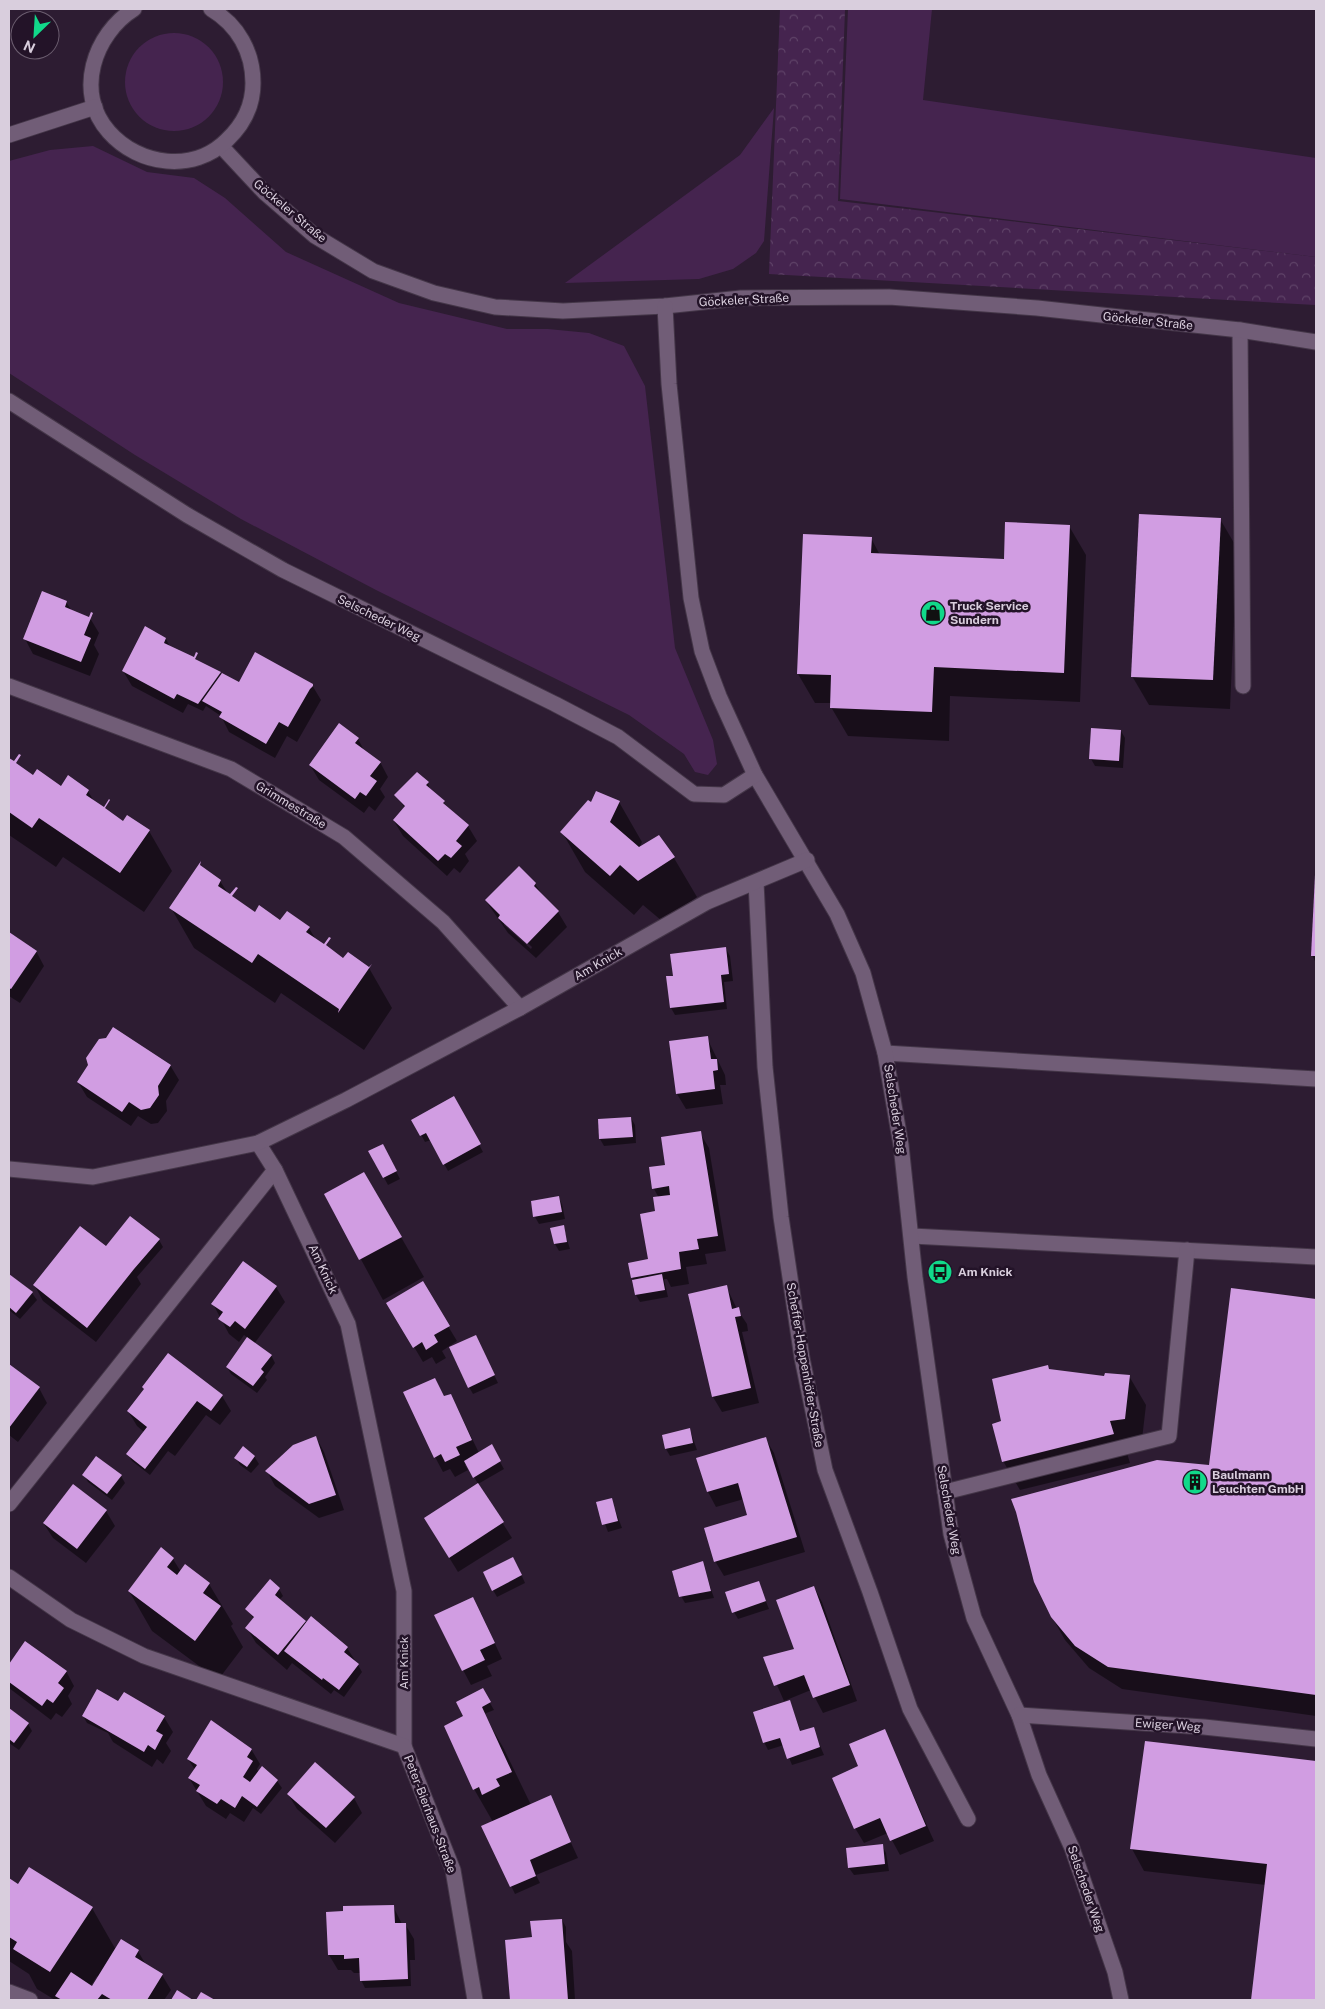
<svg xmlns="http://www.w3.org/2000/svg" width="1325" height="2009" font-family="'Public Sans',sans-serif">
  <defs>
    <pattern id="forest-crowns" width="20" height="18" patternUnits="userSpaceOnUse" patternTransform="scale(1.25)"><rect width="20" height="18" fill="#45244f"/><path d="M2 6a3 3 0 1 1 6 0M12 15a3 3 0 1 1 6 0" fill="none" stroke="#5f4368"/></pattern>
  </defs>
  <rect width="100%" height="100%" fill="#2d1c32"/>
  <g fill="#45244f">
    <path d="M848,9H932L923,100L1316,158V257L840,199Z"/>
    <circle cx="174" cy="82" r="49"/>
    <path d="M774,108L764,241L756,253L733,269L699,279L565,283L740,155Z"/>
    <path d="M93,146L147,172L194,178L225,198L286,252L399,303L507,329H548L589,333L624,346L645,386L675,648L713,740L717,764L708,775L695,772L684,754L629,715L376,590L241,519L135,455L9,373V161L50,150Z"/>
  </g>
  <path fill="url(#forest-crowns)" d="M780,9H845L838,201L1316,257V305L769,274Z"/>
  <g fill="#0007" fill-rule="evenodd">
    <path d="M1220,519L1237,548L1230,709L1149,705L1132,676Z"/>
    <path d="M1069,526L1086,555L1080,702L950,696L949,741L848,736L831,707V703H815L798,674L871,538L880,555L1005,560Z"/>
    <path d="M66,602L72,611L90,618L99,633L94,645L99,654L90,676L33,654L25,639Z"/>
    <path d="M166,639L170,647L238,683L312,685L321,700L297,742L287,736L275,758L229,732L221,716L206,706L203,711L188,704L183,713L132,686L123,671Z"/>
    <path d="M1121,731L1125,738L1123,768L1095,766L1091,759Z"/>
    <path d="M358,739L365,752L380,762L388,777L380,789L385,797L375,811L369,806L364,813L319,780L310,765Z"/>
    <path d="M9,760L33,776L61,788L88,791L95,803L123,822L149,831L172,871L144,912L63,857L56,867L9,835Z"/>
    <path d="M428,783L430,790L468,826L477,841L465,854L469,861L460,873L454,868L447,876L403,836L394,821L405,808L396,795Z"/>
    <path d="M619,802L642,842L639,848L674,858L697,897L662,921L643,905L634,915L585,872L562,832L592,804Z"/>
    <path d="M1316,865V963L1312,955Z"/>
    <path d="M220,881L229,895L255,913L309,928L316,940L344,959L348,954L369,968L392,1008L364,1050L281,993L275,1003L194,948L171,908Z"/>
    <path d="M535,884L543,896L558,912L567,927L536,958L508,933L486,901ZM504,921L532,947L531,949L504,925Z"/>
    <path d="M9,934L36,951L44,966L20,1003L9,996Z"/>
    <path d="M726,949L730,956L733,981L724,982L727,1009L675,1015L671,1008L674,977Z"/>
    <path d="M707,1038L725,1075L726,1085H720L723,1104L686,1109L677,1094Z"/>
    <path d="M90,1065H170L179,1080L166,1101L167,1111L158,1123L151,1124L138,1116L131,1126L87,1097L78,1082Z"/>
    <path d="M454,1098L483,1152L448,1171L431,1140L425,1142L413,1120Z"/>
    <path d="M631,1118L635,1125L636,1143L604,1146L600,1139Z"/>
    <path d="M700,1133L709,1148L726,1251L705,1254L707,1264L686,1267L689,1284L671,1287L667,1279H664L668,1297L640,1302L636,1295L630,1264L649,1260L659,1198L654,1189L667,1166Z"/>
    <path d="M370,1152H386L400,1179L388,1185Z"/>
    <path d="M326,1195L401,1237L424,1277L383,1300Z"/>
    <path d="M558,1197L562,1204L565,1219L539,1224L535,1217Z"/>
    <path d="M130,1218L159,1240L163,1247L137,1277L141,1284L96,1342L43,1301L35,1286L110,1252Z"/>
    <path d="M563,1227L570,1249L559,1251L555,1244Z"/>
    <path d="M9,1275L32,1293L37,1300L20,1319L9,1310Z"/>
    <path d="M422,1283L457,1341L442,1351L446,1358L436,1364L432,1357L423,1362L388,1303Z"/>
    <path d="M726,1286L737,1309L747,1324L748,1331L742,1332L759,1403L722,1412L713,1397L689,1295Z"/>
    <path d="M276,1287L285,1302L254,1344L271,1355L275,1363L265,1377L267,1380L257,1393L231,1374L227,1367L248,1338L244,1335L239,1342L229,1334L213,1304Z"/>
    <path d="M1232,1290L1316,1300V1716L1122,1689L1089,1668L1065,1640L1052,1617L1211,1467Z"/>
    <path d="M479,1344L498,1383L473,1394L469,1387Z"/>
    <path d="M9,1365L39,1388L47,1403L18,1442L9,1435Z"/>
    <path d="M1048,1366L1050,1371L1104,1377L1129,1376L1146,1405L1141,1448L1126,1450L1130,1463L1020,1490L1003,1461Z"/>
    <path d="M435,1379L445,1397L451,1395L479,1453L491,1446L504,1469L478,1484L467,1464L465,1465L468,1470L455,1477L450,1469L443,1472L435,1457Z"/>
    <path d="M222,1396L231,1411L220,1425L206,1415L175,1456L168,1451L150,1475L132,1461L128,1454L144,1432L137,1426L128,1411Z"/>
    <path d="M690,1430L697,1450L670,1456L666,1449Z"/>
    <path d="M316,1437L324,1452L344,1510L319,1518L275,1486L267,1471Z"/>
    <path d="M765,1438L774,1453L805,1552L724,1576L715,1561L749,1515L744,1499L716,1507L708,1492L698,1459Z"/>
    <path d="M254,1456L259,1464L251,1473L240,1465L236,1458Z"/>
    <path d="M84,1475L121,1476L125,1483L112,1500L88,1482Z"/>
    <path d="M478,1484L512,1538L458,1572L434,1533Z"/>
    <path d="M611,1499L622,1528L608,1532L597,1503Z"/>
    <path d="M106,1511L115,1526L86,1563L53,1538L44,1524Z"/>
    <path d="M173,1559L181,1572L185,1566L209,1584L233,1624L231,1626L243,1647L218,1680L152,1631L129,1591Z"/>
    <path d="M702,1563L714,1598L685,1603L681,1596Z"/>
    <path d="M517,1565L525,1583L497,1597L493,1590Z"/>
    <path d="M758,1582L769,1609L738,1619L734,1612Z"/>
    <path d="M814,1587L822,1602L857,1701L823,1713L811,1690L784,1701L765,1658L796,1650Z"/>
    <path d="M279,1589L283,1596L279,1600L307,1623L347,1648L358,1665L362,1672L344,1697L334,1690L331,1694L292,1663L287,1670L256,1643L247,1628L254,1619L247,1609Z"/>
    <path d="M481,1613L502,1659L487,1666L492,1676L471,1685L463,1670Z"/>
    <path d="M26,1642L66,1671L74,1686L68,1696L72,1704L62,1717L56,1713L51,1720L9,1688V1666Z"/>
    <path d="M482,1689L494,1710L484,1714L504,1749L531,1805L550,1797L578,1858L536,1875L540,1883L515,1894L482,1826L493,1822L474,1789L465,1717Z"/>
    <path d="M790,1702L801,1732L813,1729L824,1755L792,1765L784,1745L768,1750L764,1742Z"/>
    <path d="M9,1710L28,1724L32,1731L19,1750L9,1743Z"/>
    <path d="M83,1716L164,1717L173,1732L166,1743L171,1751L163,1764L157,1759L152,1767L113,1742L108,1733L87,1723Z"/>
    <path d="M884,1730L934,1841L900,1855L888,1833L864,1843L855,1828L860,1767Z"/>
    <path d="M1146,1742L1316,1762V2000H1252L1266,1885L1144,1871L1132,1849Z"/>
    <path d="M251,1749L260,1764L257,1769L259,1773L277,1781L282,1788L261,1814L253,1808L244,1822L230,1813L226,1819L206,1806L189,1778L195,1770L188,1759Z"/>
    <path d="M288,1794L354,1798L362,1813L335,1843L297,1809Z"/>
    <path d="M882,1845L886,1853L889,1871L854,1875L849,1868Z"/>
    <path d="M9,1879L19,1886L92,1908L116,1950L138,1951L146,1965L162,1975L171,1990L164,2000H55L37,1989L29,1974L9,1961ZM97,1976L99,1977L92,1989L90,1987Z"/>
    <path d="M393,1906L402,1924H405L414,1939L415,1960H410L411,1986L365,1988L361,1980V1973H354L351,1970H338L329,1955Z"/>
    <path d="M562,1920L566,1927V1942L572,1951L575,2000H511L507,1941L534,1938Z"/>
  </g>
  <g fill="#d19de2">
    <path d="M1139,514L1221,518L1213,680L1131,677Z"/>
    <path d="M1005,522L1070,525L1064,673L934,667L932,712L830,708L831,675L797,674L803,534L872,537L871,553L1004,559Z"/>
    <path d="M42,591L67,601L65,607L89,617L91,612L93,613L84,635L91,638L81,662L23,639Z"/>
    <path d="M145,626L166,638L164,643L194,657L196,652L198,653L195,659L221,672L198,704L177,694L174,699L122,671Z"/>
    <path d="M255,652L313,684V686L310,689L288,727L279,722L266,744L219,717L222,712L202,701L222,673L239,682Z"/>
    <path d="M339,723L359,738L355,743L381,762L370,776L377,781L366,796L360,792L355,799L309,765Z"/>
    <path d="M1091,728L1121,730L1119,761L1089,759Z"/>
    <path d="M19,754L21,755L16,763L33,775L37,769L61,786L68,775L89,790L86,795L104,807L109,799L110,800L105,808L123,821L127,815L150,830L120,873L39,818L32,828L9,812V758L14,761Z"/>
    <path d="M417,772L429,782L426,785L445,801L443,803L469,825L456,841L462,846L451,858L445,854L438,861L393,820L405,806L394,795Z"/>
    <path d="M596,791L620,801L610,822L639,847L659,835L675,857L638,881L620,865L610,876L560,832L588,800L591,802Z"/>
    <path d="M201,861L200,865L221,880L218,886L230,894L236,887L238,888L232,896L255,912L259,905L280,920L287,911L310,927L306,932L324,944L329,937L331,938L326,945L343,958L348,952L369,967L372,964L338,1013L339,1009L258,954L252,963L169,908Z"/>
    <path d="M519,866L536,883L534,886L559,911L527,944L498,918L500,915L485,900Z"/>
    <path d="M1315,875H1316V956H1311Z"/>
    <path d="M9,932L37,951L11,989L9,988Z"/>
    <path d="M726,947L729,974L721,975L724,1002L670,1008L666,976H673L670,954Z"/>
    <path d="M113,1027L171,1065L158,1086L159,1095L150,1108L141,1110L129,1102L122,1112L77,1082L88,1065L86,1058L99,1039L106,1038Z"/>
    <path d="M708,1036L711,1059H717L718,1070L713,1071L715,1089L676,1094L669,1041Z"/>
    <path d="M454,1096L481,1144L443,1165L426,1133L420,1136L411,1120Z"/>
    <path d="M631,1117L633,1137L599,1139L598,1119Z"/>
    <path d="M701,1131L718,1236L697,1239L699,1249L679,1252L681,1269L631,1278L628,1263L648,1259L640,1214L655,1211L653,1197L670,1195L669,1186L652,1189L649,1167L665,1165L661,1137Z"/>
    <path d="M383,1144L397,1171L383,1178L368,1151Z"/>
    <path d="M364,1172L402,1237L359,1260L324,1194Z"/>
    <path d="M559,1196L562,1212L533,1217L531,1201Z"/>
    <path d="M130,1216L160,1239L134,1269L87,1328L33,1285L80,1226L106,1246Z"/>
    <path d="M564,1225L567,1242L554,1244L550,1228Z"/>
    <path d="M243,1261L277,1286L245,1329L235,1321L230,1327L218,1319L223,1312L211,1304Z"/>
    <path d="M9,1274L33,1292L16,1313L9,1307Z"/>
    <path d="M662,1274L665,1290L635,1295L632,1280Z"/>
    <path d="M423,1281L450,1326L434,1335L438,1342L426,1350L422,1342L413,1348L386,1303Z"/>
    <path d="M727,1285L732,1309L739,1307L741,1316L735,1317L751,1388L712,1397L688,1294Z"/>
    <path d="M1231,1288L1316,1299V1695L1108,1667L1075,1646L1051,1617L1034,1582L1016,1512L1011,1499L1157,1460L1209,1465Z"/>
    <path d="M476,1335L495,1375L468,1388L449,1347Z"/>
    <path d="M247,1337L272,1355L261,1369L264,1372L253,1386L226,1367Z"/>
    <path d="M168,1353L223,1395L211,1411L197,1401L145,1469L126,1454L147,1427L127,1411L144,1389L142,1387Z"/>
    <path d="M9,1364L40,1387L9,1428Z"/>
    <path d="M1048,1365L1049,1369L1104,1376L1105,1373L1130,1375L1125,1419L1110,1421L1114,1434L1002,1462L992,1424L1001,1421L992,1379Z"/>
    <path d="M435,1378L444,1396L451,1394L472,1440L456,1447L460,1455L445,1462L441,1454L434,1458L403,1392Z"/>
    <path d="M690,1428L693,1443L665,1449L662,1435Z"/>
    <path d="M316,1436L336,1495L309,1504L265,1471L293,1445Z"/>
    <path d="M766,1437L797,1537L714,1562L704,1528L747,1515L738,1483L707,1492L696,1458Z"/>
    <path d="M492,1444L501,1461L473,1478L464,1461Z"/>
    <path d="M243,1446L255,1456L247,1467L234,1458Z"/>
    <path d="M96,1456L122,1475L107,1494L82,1475Z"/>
    <path d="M478,1483L504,1522L449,1558L424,1518Z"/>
    <path d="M73,1484L107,1510L77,1549L43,1523Z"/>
    <path d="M612,1498L618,1521L602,1525L596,1502Z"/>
    <path d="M161,1547L174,1558L167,1567L177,1575L185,1564L210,1583L203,1593L221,1606L195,1641L128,1591Z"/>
    <path d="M513,1557L522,1575L492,1591L483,1572Z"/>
    <path d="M703,1561L711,1591L679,1597L672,1571Z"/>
    <path d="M270,1579L280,1588L275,1595L306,1621L278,1655L245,1628L254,1617L245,1609Z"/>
    <path d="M759,1581L766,1601L732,1613L725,1592Z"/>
    <path d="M814,1586L850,1685L813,1698L804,1675L774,1686L763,1657L794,1649L776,1600Z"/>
    <path d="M473,1597L495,1643L480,1650L485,1660L462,1671L434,1615Z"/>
    <path d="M311,1616L348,1647L344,1652L359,1664L339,1690L323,1678L322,1680L284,1651Z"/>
    <path d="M25,1641L67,1671L58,1683L64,1688L53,1703L47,1699L42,1706L9,1682V1664Z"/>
    <path d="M483,1688L491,1702L482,1707L512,1772L496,1779L500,1786L482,1795L479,1787L473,1790L444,1726L463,1716L456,1702Z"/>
    <path d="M97,1689L118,1701L124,1692L165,1716L156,1731L163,1735L155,1750L148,1745L144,1752L82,1716Z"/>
    <path d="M790,1700L800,1731L814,1727L820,1747L787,1759L780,1738L763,1743L753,1712Z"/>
    <path d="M9,1708L29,1723L14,1743L9,1739Z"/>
    <path d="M211,1720L252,1749L247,1757L253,1761L243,1777L250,1782L262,1766L278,1780L257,1807L242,1796L235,1808L221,1799L217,1804L196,1791L200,1785L188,1778L197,1765L187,1759Z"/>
    <path d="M885,1729L926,1826L890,1841L880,1818L854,1829L832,1778L858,1766L849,1744Z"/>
    <path d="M1145,1741L1316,1761V2000H1251L1267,1864L1130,1849Z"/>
    <path d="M315,1762L355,1797L326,1828L287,1794Z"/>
    <path d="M551,1795L571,1842L530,1860L536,1876L510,1887L481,1826Z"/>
    <path d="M883,1844L885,1864L848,1868L846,1848Z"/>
    <path d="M29,1867L93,1907L50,1972L13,1949L17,1942L9,1937V1878L18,1884Z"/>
    <path d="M394,1905L395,1923H406L408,1979L360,1981L359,1958L344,1959V1955H328L326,1912L343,1911V1906Z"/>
    <path d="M562,1919L568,2000H510L505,1940L532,1937L530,1921Z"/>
    <path d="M121,1939L139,1950L135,1957L163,1974L147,2000H112L102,1994L97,2000H62L55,1996L71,1972L92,1986Z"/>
    <path d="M177,1990L193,2000H171Z"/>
    <path d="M201,1992L215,2000H196Z"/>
  </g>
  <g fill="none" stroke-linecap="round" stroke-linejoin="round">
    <defs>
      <g id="lane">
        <path d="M1240,330L1243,686"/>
        <path d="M885,1053L1316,1079"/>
        <path d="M912,1236L1316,1257"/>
        <path d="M945,1492L1169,1436L1187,1250"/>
        <path d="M9,1504L275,1170"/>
      </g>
      <g id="street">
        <path d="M221,146L264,192L315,236L373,271L434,293L495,307L563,311L665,306L741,298L889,297L1037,308L1240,330L1316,342"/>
        <path d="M665,306L669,384L691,598L702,651L719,696L755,775L837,914L863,973L885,1053L901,1145L915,1277L951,1534L974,1618L1019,1715L1039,1775L1072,1848L1115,1972L1121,2000"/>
        <path d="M9,401L187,515L283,570L555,704L618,737L694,794L724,795L755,775"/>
        <path d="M9,686L231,769L344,837L443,922L520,1008"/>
        <path d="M756,882L765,1067L781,1217L802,1358L825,1470L870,1592L910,1709L968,1819"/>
        <path d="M258,1143L275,1170L348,1324L404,1591V1746L453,1870L475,2000"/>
        <path d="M9,1169L93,1177L258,1143L346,1100L520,1008L707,902L807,860"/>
        <path d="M9,1577L71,1620L144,1656L404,1746"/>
        <path d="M1019,1715L1204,1727L1316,1739"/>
        <path d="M9,1992L30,2000"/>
      </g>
      <g id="secondary">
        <path d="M134,9C94,34 74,93 109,132C139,166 194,173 227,140C243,125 253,106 253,83C253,52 238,25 211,9"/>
        <path d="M9,135L95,107"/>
      </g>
    </defs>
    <use href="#lane" stroke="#443648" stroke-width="17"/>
    <use href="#street" stroke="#443648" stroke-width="17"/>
    <use href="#secondary" stroke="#443648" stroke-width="17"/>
    <use href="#lane" stroke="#715d77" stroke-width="15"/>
    <use href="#street" stroke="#715d77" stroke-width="15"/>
    <use href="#secondary" stroke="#715d77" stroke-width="15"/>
  </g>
  <defs>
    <symbol id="shop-disc" viewBox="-11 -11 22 22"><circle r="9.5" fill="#11d98a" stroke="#231328"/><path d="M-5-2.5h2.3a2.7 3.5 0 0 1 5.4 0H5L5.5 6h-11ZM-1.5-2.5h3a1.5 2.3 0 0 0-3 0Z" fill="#111"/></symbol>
    <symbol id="bus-disc" viewBox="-11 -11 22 22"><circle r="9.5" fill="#11d98a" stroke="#231328"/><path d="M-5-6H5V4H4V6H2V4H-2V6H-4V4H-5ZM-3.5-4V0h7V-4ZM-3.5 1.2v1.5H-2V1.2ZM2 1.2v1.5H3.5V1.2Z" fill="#111"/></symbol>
    <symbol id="building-disc" viewBox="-11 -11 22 22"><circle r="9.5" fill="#11d98a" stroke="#231328"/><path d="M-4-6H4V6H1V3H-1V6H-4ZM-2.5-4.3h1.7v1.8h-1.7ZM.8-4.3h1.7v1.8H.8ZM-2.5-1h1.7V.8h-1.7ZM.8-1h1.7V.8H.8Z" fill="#111"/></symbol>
  </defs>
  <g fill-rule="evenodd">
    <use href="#shop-disc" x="919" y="599" width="28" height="28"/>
    <use href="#bus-disc" x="926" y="1258" width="28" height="28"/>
    <use href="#building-disc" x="1181" y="1468" width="28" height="28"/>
  </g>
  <g text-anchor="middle" stroke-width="5" stroke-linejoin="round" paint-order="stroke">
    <g font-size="12" fill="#d9cedd" stroke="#231328">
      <text transform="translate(290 211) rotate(40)" y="4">Göckeler Straße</text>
      <text transform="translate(744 300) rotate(-3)" y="4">Göckeler Straße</text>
      <text transform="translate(1148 321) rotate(6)" y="4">Göckeler Straße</text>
      <text transform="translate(379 618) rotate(26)" y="4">Selscheder Weg</text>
      <text transform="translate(291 805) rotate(31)" y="4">Grimmestraße</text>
      <text transform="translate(598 964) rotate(-30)" y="4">Am Knick</text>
      <text transform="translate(895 1109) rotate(81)" y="4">Selscheder Weg</text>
      <text transform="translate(323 1269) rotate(65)" y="4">Am Knick</text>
      <text transform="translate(805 1365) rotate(80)" y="4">Scheffer-Hoppenhöfer-Straße</text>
      <text transform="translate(949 1510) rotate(80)" y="4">Selscheder Weg</text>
      <text transform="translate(404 1663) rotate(-90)" y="4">Am Knick</text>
      <text transform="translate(1168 1725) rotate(4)" y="4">Ewiger Weg</text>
      <text transform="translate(430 1814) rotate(69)" y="4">Peter-Bierhaus-Straße</text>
      <text transform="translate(1086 1889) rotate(71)" y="4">Selscheder Weg</text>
    </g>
    <g font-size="12" font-weight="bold" fill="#d9cedd" stroke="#231328" text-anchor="start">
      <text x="950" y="610">Truck Service<tspan x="950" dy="14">Sundern</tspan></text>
      <text x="958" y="1276">Am Knick</text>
      <text x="1212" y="1479">Baulmann<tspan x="1212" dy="14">Leuchten GmbH</tspan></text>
    </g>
  </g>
  <rect width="1325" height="2009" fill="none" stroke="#d9cedd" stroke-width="20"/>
  <g transform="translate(35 35) rotate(205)"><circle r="24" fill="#231328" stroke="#6c5e70"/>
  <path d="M0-4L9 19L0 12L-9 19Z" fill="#11d98a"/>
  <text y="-8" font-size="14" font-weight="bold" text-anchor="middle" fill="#d9cedd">N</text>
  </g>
</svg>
